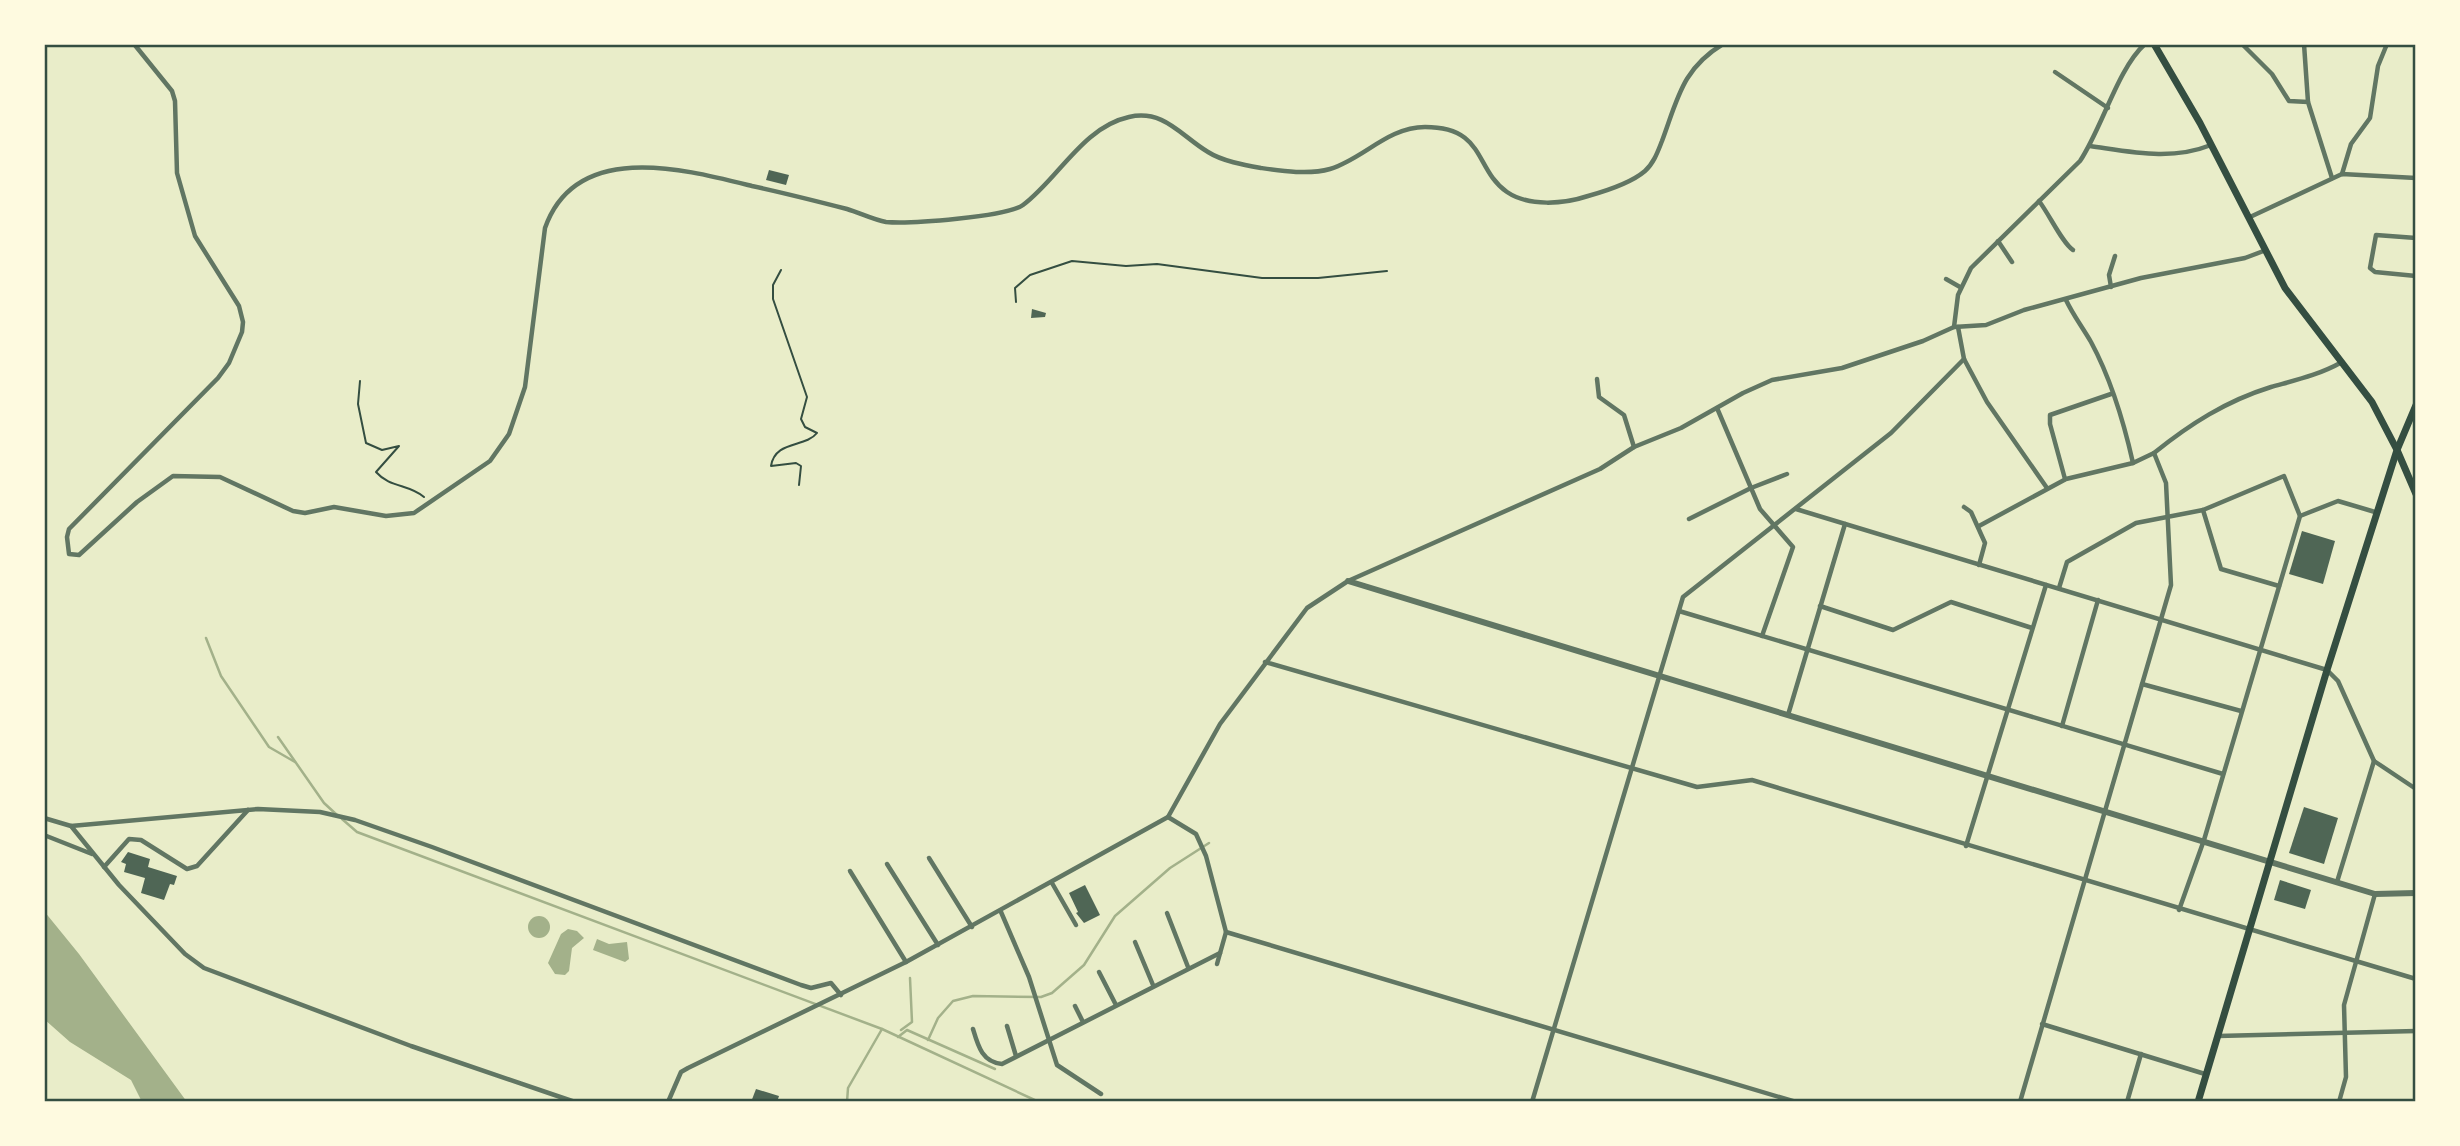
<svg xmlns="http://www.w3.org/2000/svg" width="2460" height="1146" font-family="'Roboto Condensed',sans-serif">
  <rect width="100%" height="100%" fill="#e9edc9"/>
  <g fill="#a3b18a">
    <path d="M44,911L79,954L187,1102H142L131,1080L70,1042L44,1019Z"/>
    <circle cx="539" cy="927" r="11"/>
    <path d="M568,929L577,931L584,938L572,948L569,971L565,975L555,974L548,963L561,934Z"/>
    <path d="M597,939L609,944L627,942L629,959L625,962L593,950Z"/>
  </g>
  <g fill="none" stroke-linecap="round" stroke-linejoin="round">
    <g stroke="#a3b18a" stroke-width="2.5">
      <path d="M206,638L221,676L269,747L295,762"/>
      <path d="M278,737L324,803L337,815"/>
      <path d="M342,819L357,832L882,1029L848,1088L847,1102"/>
      <path d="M882,1029L1039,1102"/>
      <path d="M901,1030L912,1022L910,978"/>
      <path d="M898,1037L907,1030L995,1069"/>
      <path d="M928,1040L938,1018L953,1001L973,996L1041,997L1052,993L1084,965L1115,916L1170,868L1209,843"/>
    </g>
  </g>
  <g fill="#4f6655">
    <path d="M769,170L789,175L786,185L766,180Z"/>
    <path d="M1032,309L1046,313L1045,317L1031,318Z"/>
    <path d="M2302,531L2335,541L2323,584L2289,574Z"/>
    <path d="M2304,807L2338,818L2324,864L2289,853Z"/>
    <path d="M128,852L150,859L148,867L177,876L174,885L170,884L164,900L141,893L145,878L124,872L126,864L121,862Z"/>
    <path d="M2280,880L2311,890L2305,909L2274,900Z"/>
    <path d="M1085,885L1100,915L1084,923L1076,913L1078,912L1069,893Z"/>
    <path d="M756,1089L779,1096L777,1102H751Z"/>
  </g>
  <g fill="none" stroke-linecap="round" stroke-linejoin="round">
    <g stroke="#344e41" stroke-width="2">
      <path d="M781,270L773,285V299L807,397L801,419L805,427L817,433C805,448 775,440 771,466L796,463L801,466L799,485"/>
      <path d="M1016,302L1015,288L1030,275L1072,261L1126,266L1157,264L1262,278H1318L1387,271"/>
      <path d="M360,381L358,404L366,443L382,450L399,446L376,472C390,488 409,484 424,497"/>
    </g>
    <g stroke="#617663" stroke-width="4.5">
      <path d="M134,44L172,91L175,101L177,173L195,236L239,306L243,322L242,332L229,363L218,378L69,529L67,537L69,554L79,555L137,502L173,476L220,477L293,511L305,513L334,507L386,516L414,513L490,461L509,434L525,387L545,228C576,140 684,169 752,186C784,193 816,201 847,209C860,213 874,220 886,222C909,224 1007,217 1023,205C1058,179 1083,127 1129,117C1164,109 1181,136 1208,152C1222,161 1244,165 1261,168C1282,171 1309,175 1330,169C1363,159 1388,127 1425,127C1486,127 1474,169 1507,192C1529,207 1564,204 1588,196C1606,191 1631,183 1645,171C1654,163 1658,151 1662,141C1678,98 1682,69 1723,44"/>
      <path d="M2242,44L2272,74L2289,101L2308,102L2332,178"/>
      <path d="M2304,44L2308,102"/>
      <path d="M2055,72L2108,108"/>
      <path d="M2090,146C2132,152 2171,161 2211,145"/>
      <path d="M2342,174L2351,144L2370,118L2378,66L2387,44"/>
      <path d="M2039,201C2049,214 2063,244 2073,250"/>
      <path d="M2250,217L2342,174L2416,178"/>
      <path d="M2416,238L2376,235L2370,268L2375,272L2416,276"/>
      <path d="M1998,241L2012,262"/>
      <path d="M1946,279L1960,287"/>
      <path d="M2111,287L2109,275L2115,256"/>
      <path d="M1954,327L1958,295L1971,268L2080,161C2102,128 2118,68 2145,44"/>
      <path d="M1958,327L1964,359L1987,402L2047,488"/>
      <path d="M1597,379L1599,397L1624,415L1634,447"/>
      <path d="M1717,408L1760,509L1793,547L1762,636"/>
      <path d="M2154,453C2190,424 2226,401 2271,387C2296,380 2319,375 2342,362"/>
      <path d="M2065,479L2050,424V415L2111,394"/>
      <path d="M1964,507L1971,512L1985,543L1979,565"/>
      <path d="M1796,509L2327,670L2338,681L2374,761L2416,789"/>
      <path d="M2203,510L2221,569L2279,586"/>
      <path d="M2300,516L2338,501L2375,512"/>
      <path d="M1689,519L1751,488L1787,474"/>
      <path d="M1979,526L2066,479L2133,463"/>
      <path d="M2059,588L2067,562L2136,523L2203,510L2284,476L2300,516L2204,840L2179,910"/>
      <path d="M1820,606L1893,630L1951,602L2032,628"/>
      <path d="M1679,611L2223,774"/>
      <path d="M1265,662L1697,787L1752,780L2416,979"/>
      <path d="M2142,684L2241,711"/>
      <path d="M1788,715L1845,524"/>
      <path d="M2062,726L2098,600"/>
      <path d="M1168,817L1196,834L1206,856L1226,932L1796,1102"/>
      <path d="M44,818L71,826L119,885L185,954L204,968L411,1046L575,1102"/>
      <path d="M71,826L258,809L320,812L355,820L432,847L801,985L811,988L831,983L841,995"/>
      <path d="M44,835L92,854"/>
      <path d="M1966,846L2046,585"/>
      <path d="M929,858L972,927"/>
      <path d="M887,864L938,945"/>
      <path d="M104,867L129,839L141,840L187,869L197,866L248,810"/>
      <path d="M850,871L906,962"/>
      <path d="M2337,882L2374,761"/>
      <path d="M1052,883L1076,925"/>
      <path d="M1001,912L1029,977L1057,1065L1101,1094"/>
      <path d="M1167,913L1188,967"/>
      <path d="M1135,942L1153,985"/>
      <path d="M1217,964L1226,932"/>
      <path d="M1099,972L1116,1005"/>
      <path d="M1075,1006L1083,1022"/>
      <path d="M2042,1024L2205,1074"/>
      <path d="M1007,1026L1016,1056"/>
      <path d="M973,1029C978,1046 982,1062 1002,1064L1220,953"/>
      <path d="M2218,1036L2416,1031"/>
      <path d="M668,1102L681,1072L688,1068L906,962L1168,817L1220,724L1307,608L1348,581L1600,469L1634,447L1681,428L1743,393L1772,380L1842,368L1923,341L1954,327L1986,325L2024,310L2141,278L2245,258L2266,250"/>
      <path d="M1532,1102L1683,597L1891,433L1964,359"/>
      <path d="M2020,1102L2171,585L2166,483L2154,453L2133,463C2124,423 2111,379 2091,342C2083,328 2073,315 2066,300"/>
      <path d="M2127,1102L2141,1054"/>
      <path d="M2339,1102L2346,1077L2344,1005L2375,894"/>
    </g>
    <path stroke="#617663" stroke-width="6" d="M1348,581L2375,894L2416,893"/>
    <g stroke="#344e41" stroke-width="7">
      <path d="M2154,44L2200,123L2285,288L2372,402L2397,450L2327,670L2198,1102"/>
      <path d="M2416,405L2397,450L2416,494"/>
    </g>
  </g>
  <rect width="2460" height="1146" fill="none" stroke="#fefae0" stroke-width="91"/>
  <rect x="46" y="46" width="2368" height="1054" fill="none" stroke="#344e41" stroke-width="2.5"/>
</svg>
